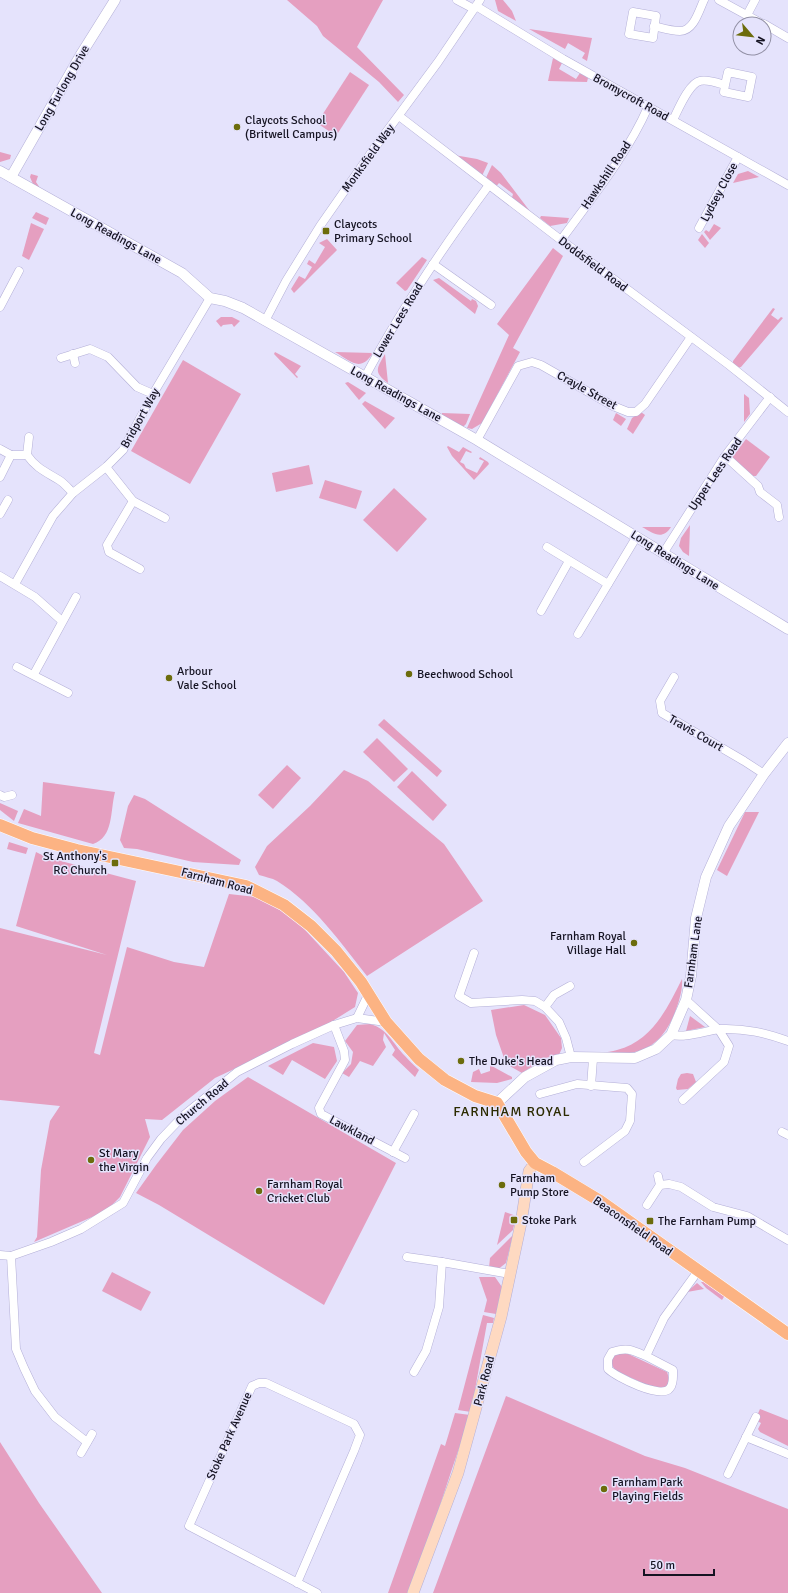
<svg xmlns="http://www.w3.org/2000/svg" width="788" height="1593" font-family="Signika,sans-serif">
  <rect width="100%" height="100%" fill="#e5e3fc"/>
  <g fill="#e59fc0">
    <path d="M287,0H383L357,47L404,95L398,102L379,82L323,36L317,26Z"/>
    <path d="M495,0H503L512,11L516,21L498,11Z"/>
    <path d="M529,29L592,38L587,61L582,58L585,53L568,43L565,49Z"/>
    <path d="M553,58L562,63L559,69L576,79L580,73L588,78L587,82L548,81Z"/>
    <path d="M350,72L369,85L336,136L317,123Z"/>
    <path d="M0,152L11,155L10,159L0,162Z"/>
    <path d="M454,155L477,159L488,163L481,178Z"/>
    <path d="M492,165L501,173L529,210L528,213L511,201L513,194L499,183L494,189L484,182Z"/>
    <path d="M748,171L759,177L733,183L738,174Z"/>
    <path d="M31,174L38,176L36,182L40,188L35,189L30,177Z"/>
    <path d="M36,212L49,218L46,225L32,218Z"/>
    <path d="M541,216L569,218L567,223L550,226L540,218Z"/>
    <path d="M31,223L44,229L29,260L22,256Z"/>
    <path d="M714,224L721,228L710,240L704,232L706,230L709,232Z"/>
    <path d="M702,234L709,243L705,248L698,240Z"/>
    <path d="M327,239L337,250L294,293L291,289L299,276L305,279L312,267L307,264L309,260L315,264L325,247L319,243Z"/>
    <path d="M553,248L563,256L513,348L520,352L482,423L472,429L467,428L509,335L497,324Z"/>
    <path d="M422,257L427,260L407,290L405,291L396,283Z"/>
    <path d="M439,278L471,301L472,299L476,301L478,306L475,314L433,280Z"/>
    <path d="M773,308L775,309L771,315L778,320L781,317L783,318L741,367L738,368L733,363V361Z"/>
    <path d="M221,317H232L240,321L234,327L232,324L223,325L221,327L216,321Z"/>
    <path d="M275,352L301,366L295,374L298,377L297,378L274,354Z"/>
    <path d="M335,352L373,353C360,373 351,361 335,352Z"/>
    <path d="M385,354L388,383C373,372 377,368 385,354Z"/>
    <path d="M183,360L241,394L190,484L131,451Z"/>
    <path d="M348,382L366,393L359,400L345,383Z"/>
    <path d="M744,394L749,398L750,414L744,422Z"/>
    <path d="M365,401L395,418L385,429L362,404Z"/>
    <path d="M641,412L645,415L633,434L627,429L632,418Z"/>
    <path d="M442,413L470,414L466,424L463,427L442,415Z"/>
    <path d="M616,413L626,419L621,426L613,420Z"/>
    <path d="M746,439L770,457L756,476H749L731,459Z"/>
    <path d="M448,446L459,452L463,447L472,452L471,453L466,451L460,462L464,464L466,468L477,473L484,461L479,459L480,457L488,462L489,464L474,480L452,456L447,447Z"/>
    <path d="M309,465L313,484L276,492L272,473Z"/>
    <path d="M325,480L362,491L356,509L319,498Z"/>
    <path d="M394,488L427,519L397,552L363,520Z"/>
    <path d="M690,525L689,556L683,552L679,546L681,538Z"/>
    <path d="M642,527H671C662,541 653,533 642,527Z"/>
    <path d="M384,719L442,771L437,777L378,725Z"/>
    <path d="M377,738L408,769L394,782L363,752Z"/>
    <path d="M287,765L301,778L273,809L258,795Z"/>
    <path d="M344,770L368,781L444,844L483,901L367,976C340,942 314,904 277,881C272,878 265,877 259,875L255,867L267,846L310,806Z"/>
    <path d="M412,771L447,805L433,821L397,787Z"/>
    <path d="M43,782L115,792C110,811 114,837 93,844L18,823L24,809L41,816Z"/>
    <path d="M134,795L145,799L241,860L239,865L193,862L137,849L124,848L120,840L128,806Z"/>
    <path d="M0,803L18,811L14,821L0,810Z"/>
    <path d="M745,812H759L727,876L717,870Z"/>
    <path d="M9,842L28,848L26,854L7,849Z"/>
    <path d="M36,852L46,857L136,881L94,1053L100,1055L127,947L174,962L204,967L229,894L257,897L294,918L344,972L358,993L355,1007L323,1027L215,1078L162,1120L145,1119L150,1137L120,1197L106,1211L34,1242L37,1237L41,1170L50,1121L60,1106L0,1100V928L107,955L16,926Z"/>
    <path d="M682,979C683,991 678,1004 674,1015C654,1060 628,1053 585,1055C596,1053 607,1053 617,1050C652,1041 667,1009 682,979Z"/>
    <path d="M524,1005L545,1015L561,1038L562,1048L559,1055L545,1058L522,1073L499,1060L504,1058L496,1035L491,1010Z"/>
    <path d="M690,1016L705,1027L686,1031Z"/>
    <path d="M370,1024C387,1028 393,1044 405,1056C409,1061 414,1065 419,1070L415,1077L392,1055L395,1050L384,1033L383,1040L386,1047L373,1066L360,1061L349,1077L342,1073L351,1064L353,1052L345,1041L357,1025Z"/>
    <path d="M313,1043L334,1047L337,1061L325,1079L292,1060L283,1075L268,1066Z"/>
    <path d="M490,1065L512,1077V1079L497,1083L471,1082L473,1072L479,1069L481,1074L490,1071Z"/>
    <path d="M687,1073L693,1074L696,1082L688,1089L677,1090L676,1088L678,1079L681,1074Z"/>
    <path d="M248,1077L396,1163L324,1305L159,1205L136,1193L156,1165L183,1130L215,1101Z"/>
    <path d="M505,1212L516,1216L513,1230L497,1245Z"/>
    <path d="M513,1235L506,1263L497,1270L489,1268L490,1258Z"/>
    <path d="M112,1272L151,1292L141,1311L102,1291Z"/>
    <path d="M479,1277H495L502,1287L496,1314L484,1312L487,1300Z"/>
    <path d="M701,1282H706L725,1295L722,1300L706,1288Z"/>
    <path d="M697,1283L704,1289L687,1292Z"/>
    <path d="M483,1315L494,1318L493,1323H487L471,1412L458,1410Z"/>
    <path d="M624,1352L667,1372C669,1377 669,1381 668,1386L658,1390L616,1371C611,1365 611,1362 614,1355Z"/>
    <path d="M506,1396L645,1456L685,1468L788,1509V1593H433Z"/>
    <path d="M760,1409L788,1420V1446L760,1432L758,1429L761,1423L755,1420Z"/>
    <path d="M455,1413L470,1415L437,1514L408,1593H388L441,1444L445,1446Z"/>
    <path d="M0,1442L39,1503L102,1593H0Z"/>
  </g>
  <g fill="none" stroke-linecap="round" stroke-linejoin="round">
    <defs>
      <g id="minor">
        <path d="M457,0L474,9"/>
        <path d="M719,0L763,24"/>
        <path d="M476,6L563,59L788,185"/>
        <path d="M633,12L656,16L653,38L629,34Z"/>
        <path d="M747,15L755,0"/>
        <path d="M764,24L788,38"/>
        <path d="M654,26C662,28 672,31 680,31C694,31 699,10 704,0"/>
        <path d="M399,116L561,240L729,365L788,412"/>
        <path d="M673,120C678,110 689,83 700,81C707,79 718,83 725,85L728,72L752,77L748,97L724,92L725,85"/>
        <path d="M699,228L738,157"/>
        <path d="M561,240C591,199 628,153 648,107"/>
        <path d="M433,264L491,305"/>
        <path d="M0,307L19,271"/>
        <path d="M265,321L286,281L320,226L373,150L438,62L480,0"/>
        <path d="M73,354L75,363"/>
        <path d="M61,358L90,349L108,357L137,387L153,394"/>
        <path d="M365,377C401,309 443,247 489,185"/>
        <path d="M29,437L27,455C36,468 46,472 59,480C64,483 68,488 73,493"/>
        <path d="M477,440L518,366L532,362L541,365L613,406L628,412H636L645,404L691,337"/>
        <path d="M0,449L11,455"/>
        <path d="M725,456L758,486L760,492L777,505L779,517"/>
        <path d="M106,467L133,501L165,518"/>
        <path d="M0,477L11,455H27"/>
        <path d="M133,501L107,545L109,552L140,569"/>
        <path d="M0,514L8,500"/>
        <path d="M547,547L608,584"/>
        <path d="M664,552L725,456L770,397"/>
        <path d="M0,576L35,597L62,621"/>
        <path d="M15,584L53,516L73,493L106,467L123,450L153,394L210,298"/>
        <path d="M541,611L569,561"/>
        <path d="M578,634L637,536"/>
        <path d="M17,667L68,693"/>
        <path d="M34,674L76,597"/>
        <path d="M674,677L660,701L662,713L744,761L764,774"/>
        <path d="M0,795L4,797L12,795"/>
        <path d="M474,953L459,996L471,1003L522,1000L535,1001L545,1007L559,1022L566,1038L571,1057"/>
        <path d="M545,1007L554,995L570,986"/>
        <path d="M357,1018L368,995"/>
        <path d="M334,1025L344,1051L345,1060L319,1108L321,1114L405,1158"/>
        <path d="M671,1035C687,1038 704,1031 720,1029C745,1028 765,1033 788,1041"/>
        <path d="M591,1086L593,1059"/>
        <path d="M540,1094L577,1084L627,1088L632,1094L630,1121L625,1131L584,1162"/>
        <path d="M683,1100L724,1062L729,1046L719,1030L686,1000"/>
        <path d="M782,1132L788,1135"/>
        <path d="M393,1152L414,1114"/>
        <path d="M658,1176L660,1185"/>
        <path d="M647,1205L660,1185L669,1184L681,1187L713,1207L747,1216L788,1240"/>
        <path d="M0,1255L11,1256L51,1242L81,1229L123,1203L147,1158L161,1139L184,1115L237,1072L292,1044L334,1025L357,1018L386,1022"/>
        <path d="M11,1256L16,1349L24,1368L35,1391L55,1417L87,1442"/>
        <path d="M407,1257L442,1262L510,1274"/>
        <path d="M646,1356C632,1350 627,1347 612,1352L608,1359V1369C616,1377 662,1400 670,1388C674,1383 673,1376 673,1370L646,1356L664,1318L698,1271"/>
        <path d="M414,1372L426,1351L439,1307L442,1262"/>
        <path d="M746,1437L788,1454"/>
        <path d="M81,1453L92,1434"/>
        <path d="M728,1474L756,1417"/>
        <path d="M297,1583L354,1451L360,1435L354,1424L266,1383H259L252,1386L189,1526L317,1593"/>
      </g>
      <g id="tertiary">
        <path d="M0,171L182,273L210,298L225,301L243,308L477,440L788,629"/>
        <path d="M11,177L80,56L115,0"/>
        <path d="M497,1103L525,1077L556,1060L571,1057L635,1058L656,1049L671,1035L686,1000L691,976L696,918L706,877L729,826L764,774L788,743"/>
      </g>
      <path id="secondary" d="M413,1593L458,1473L501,1317L521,1223L529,1171L535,1163"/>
      <path id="primary" d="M0,825L32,838L77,850L246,886L284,905L311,926L336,951L361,982L386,1022L419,1059L445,1080L475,1096L497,1103L526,1152L535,1163L552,1172L600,1201L788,1334"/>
    </defs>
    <use href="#minor" stroke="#b3afd7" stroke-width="9"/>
    <use href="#tertiary" stroke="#b3afd7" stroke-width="11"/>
    <use href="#secondary" stroke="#b3afd7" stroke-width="12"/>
    <use href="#primary" stroke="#fff" stroke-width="13"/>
    <use href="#minor" stroke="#fff" stroke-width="8"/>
    <use href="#tertiary" stroke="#fff" stroke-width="10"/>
    <use href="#secondary" stroke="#fed9c1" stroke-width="11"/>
    <use href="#primary" stroke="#fcb383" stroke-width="12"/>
  </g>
  <g fill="#6c6c0c" stroke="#e5e3fc" stroke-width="1.5">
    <circle cx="237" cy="127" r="4"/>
    <rect x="322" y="227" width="8" height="8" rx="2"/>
    <circle cx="409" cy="674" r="4"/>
    <circle cx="169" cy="678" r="4"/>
    <rect x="111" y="859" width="8" height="8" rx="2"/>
    <circle cx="634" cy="943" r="4"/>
    <circle cx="461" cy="1061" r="4"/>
    <circle cx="91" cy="1160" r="4"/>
    <circle cx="502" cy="1185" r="4"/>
    <circle cx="259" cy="1191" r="4"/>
    <rect x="510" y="1216" width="8" height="8" rx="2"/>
    <rect x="646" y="1217" width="8" height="8" rx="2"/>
    <circle cx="604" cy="1489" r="4"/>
  </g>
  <g text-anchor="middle" stroke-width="3" stroke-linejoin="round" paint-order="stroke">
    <g font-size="12" fill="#151322" stroke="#e5e3fc">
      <text transform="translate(62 88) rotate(-60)" y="4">Long Furlong Drive</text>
      <text transform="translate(631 97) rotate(29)" y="4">Bromycroft Road</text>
      <text transform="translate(368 158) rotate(-54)" y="4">Monksfield Way</text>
      <text transform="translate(606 175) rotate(-56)" y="4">Hawkshill Road</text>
      <text transform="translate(719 192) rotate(-62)" y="4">Lydsey Close</text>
      <text transform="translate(116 236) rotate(29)" y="4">Long Readings Lane</text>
      <text transform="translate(593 264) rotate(37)" y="4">Doddsfield Road</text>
      <text transform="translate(398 320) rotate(-59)" y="4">Lower Lees Road</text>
      <text transform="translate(587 390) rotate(29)" y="4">Crayle Street</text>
      <text transform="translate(396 394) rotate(29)" y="4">Long Readings Lane</text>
      <text transform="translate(140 418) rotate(-61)" y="4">Bridport Way</text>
      <text transform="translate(715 474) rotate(-56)" y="4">Upper Lees Road</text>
      <text transform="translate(675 560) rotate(32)" y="4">Long Readings Lane</text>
      <text transform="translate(696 733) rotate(30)" y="4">Travis Court</text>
      <text transform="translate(217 881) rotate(15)" y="4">Farnham Road</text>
      <text transform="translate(693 952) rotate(-82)" y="4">Farnham Lane</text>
      <text transform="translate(202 1102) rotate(-40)" y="4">Church Road</text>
      <text transform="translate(352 1130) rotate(28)" y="4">Lawkland</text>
      <text transform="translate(633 1226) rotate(35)" y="4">Beaconsfield Road</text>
      <text transform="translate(484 1381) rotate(-75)" y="4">Park Road</text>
      <text transform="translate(229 1436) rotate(-66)" y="4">Stoke Park Avenue</text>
    </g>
    <g font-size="12" fill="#151322" stroke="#e5e3fc" text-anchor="start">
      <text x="245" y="124">Claycots School<tspan x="245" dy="14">(Britwell Campus)</tspan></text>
      <text x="334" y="228">Claycots<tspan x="334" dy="14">Primary School</tspan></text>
      <text x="177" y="675">Arbour<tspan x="177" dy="14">Vale School</tspan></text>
      <text x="417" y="678">Beechwood School</text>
      <text x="107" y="860" text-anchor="end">St Anthony's<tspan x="107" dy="14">RC Church</tspan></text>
      <text x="626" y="940" text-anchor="end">Farnham Royal<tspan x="626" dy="14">Village Hall</tspan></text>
      <text x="469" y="1065">The Duke's Head</text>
      <text x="99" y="1157">St Mary<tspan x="99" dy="14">the Virgin</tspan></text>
      <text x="510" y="1182">Farnham<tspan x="510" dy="14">Pump Store</tspan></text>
      <text x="267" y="1188">Farnham Royal<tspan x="267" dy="14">Cricket Club</tspan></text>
      <text x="522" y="1224">Stoke Park</text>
      <text x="658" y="1225">The Farnham Pump</text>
      <text x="612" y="1486">Farnham Park<tspan x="612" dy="14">Playing Fields</tspan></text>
    </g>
    <g font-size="14" letter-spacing="1" fill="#2c2b01" stroke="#e5e3fc">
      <text x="512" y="1116">FARNHAM ROYAL</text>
    </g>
  </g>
  <g transform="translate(752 36) rotate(118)"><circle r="19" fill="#e5e3fc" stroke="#9290a5"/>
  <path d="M0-3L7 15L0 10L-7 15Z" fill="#6c6c0c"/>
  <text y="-6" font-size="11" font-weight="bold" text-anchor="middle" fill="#151322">N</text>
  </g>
  <path d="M644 1569v6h70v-6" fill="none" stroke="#151322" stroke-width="2"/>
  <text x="650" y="1569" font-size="12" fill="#151322" stroke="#e5e3fc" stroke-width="3" paint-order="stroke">50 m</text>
</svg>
